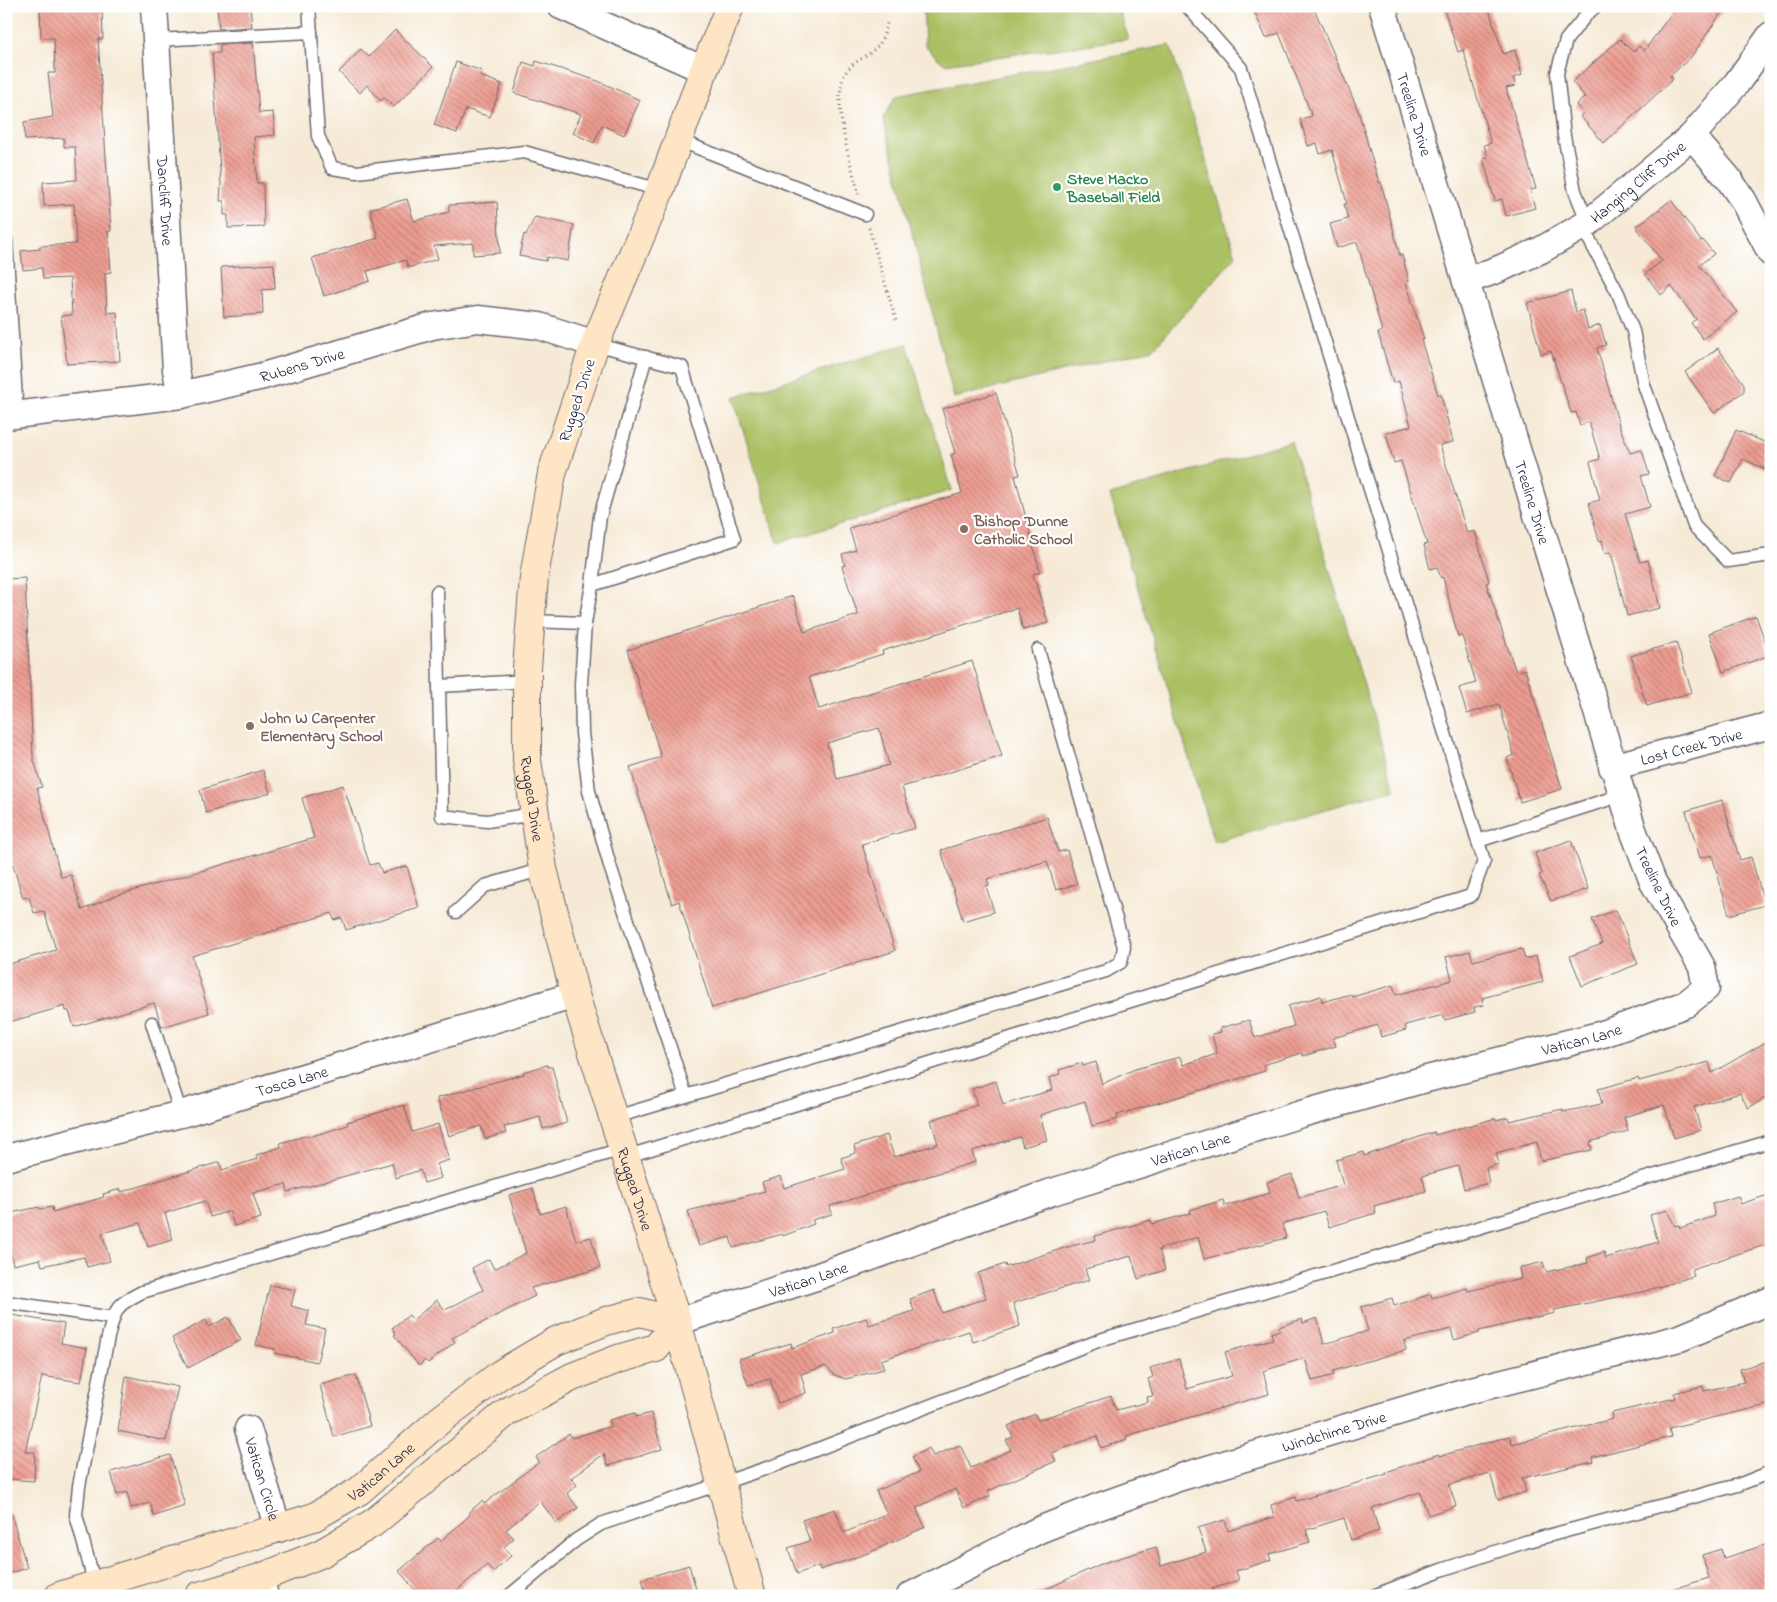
<svg xmlns="http://www.w3.org/2000/svg" width="1777" height="1602" font-family="'Indie Flower',sans-serif">
  <defs>
    <pattern id="building-back-hatch" width="6" height="6" patternUnits="userSpaceOnUse" patternTransform="scale(1.25)"><rect width="6" height="6" fill="#ed9c90"/><path d="M-1 5l2 2M0 0l6 6M5-1l2 2" fill="none" stroke="#c07f77"/></pattern>
  </defs>
  <rect width="100%" height="100%" fill="#fff"/>
  <filter id="ink" filterUnits="userSpaceOnUse"><feTurbulence type="fractalNoise" baseFrequency=".02" numOctaves="2"/><feDisplacementMap in="SourceGraphic" scale="10" xChannelSelector="R" yChannelSelector="G"/><feConvolveMatrix kernelMatrix="1 2 1 2 8 2 1 2 1" color-interpolation-filters="sRGB"/></filter>
  <filter id="wash" filterUnits="userSpaceOnUse"><feTurbulence type="fractalNoise" baseFrequency=".0096" numOctaves="4" result="noise"/><feDisplacementMap in="SourceGraphic" scale="20" xChannelSelector="R" yChannelSelector="G"/><feGaussianBlur stdDeviation="1.12" result="paint"/><feColorMatrix in="noise" values="0 0 0 0 0 0 0 0 0 0 0 0 0 0 0 0 0 1.4 0 .05"/><feComposite in="paint" operator="in"/></filter>
  <g filter="url(#wash)">
    <rect width="100%" height="100%" fill="#f6ead6"/>
    <g fill="#abc064" stroke="#667150">
      <path d="M923,6H1117L1129,39L944,64L925,46Z"/>
      <path d="M1170,45L1236,256L1153,349L954,398L883,118L896,96Z"/>
      <path d="M907,344L952,490L778,543L733,397Z"/>
      <path d="M1291,441L1395,789L1214,842L1110,495Z"/>
    </g>
    <g id="blocks">
      <g fill="url(#building-back-hatch)" fill-rule="evenodd">
        <path d="M40,6H102L103,39H98L111,231H108L111,272L105,273L107,313L117,312L120,361L67,364L61,316L72,315L70,278L43,279L42,268L23,270L21,251L40,249V246L76,244L74,204L44,206L43,182L77,180L75,147H64V138L25,140L24,122L53,117L48,73H55L54,38H41Z"/>
        <path d="M217,6H250L252,27L219,29Z"/>
        <path d="M1252,6H1313L1358,110L1379,183L1381,182L1400,256L1402,255L1409,281L1406,282L1424,340H1421L1438,395H1441L1453,442L1440,445L1467,533L1475,531L1489,582L1486,583L1516,672L1525,669L1562,789L1520,802L1507,758L1514,755L1499,704L1467,714L1459,688L1476,683L1462,636L1458,637L1443,577L1441,578L1437,567L1430,569L1424,545L1427,544L1401,461L1394,463L1386,433L1411,426L1399,381L1393,383L1378,333L1382,331L1357,242L1337,248L1330,224L1348,219L1344,204H1347L1344,192L1332,150L1320,154L1317,143L1308,146L1300,119L1312,116L1279,33L1266,38Z"/>
        <path d="M1443,6H1488L1503,54L1515,50L1522,75L1513,78L1516,86L1506,88L1536,189L1530,190L1535,208L1506,216L1502,199L1495,201L1483,158L1488,157L1484,145L1491,143L1463,50L1458,52Z"/>
        <path d="M1677,6H1726L1691,57L1670,76L1673,79L1604,143L1580,116L1583,113L1576,105L1585,97L1572,82L1620,39L1633,52L1639,46L1644,51Z"/>
        <path d="M395,30L433,67L394,107L384,98L381,101L367,85L360,93L339,72L361,49L369,57Z"/>
        <path d="M253,43L259,113L273,112L275,135L254,137L257,183H263L264,227L228,228V215H224V201H220L221,184L212,53H220V45Z"/>
        <path d="M536,61L598,81L640,100L624,135L602,125L594,143L573,133L581,114L514,93L523,62L535,66Z"/>
        <path d="M456,62L482,71L480,76L502,84L490,117L466,109L457,133L434,125Z"/>
        <path d="M407,199L414,221L449,212V205L497,202L500,253L473,255V243L434,246L438,259L408,268L406,260L367,271L370,281L324,296L312,258L378,238L370,209Z"/>
        <path d="M1671,200L1701,241L1703,240L1714,254L1699,265L1737,312L1703,339L1691,323L1696,319L1671,286L1661,295L1645,274L1662,261L1636,227Z"/>
        <path d="M535,217L574,225L568,261L547,257L546,261L519,256L524,234L526,235Z"/>
        <path d="M274,264L275,289L262,290L263,314L224,317L221,267Z"/>
        <path d="M1571,291L1576,312L1583,310L1588,329L1600,325L1606,345L1597,348L1619,425L1630,453L1642,450L1649,474L1641,476L1650,507L1625,514L1640,562L1648,560L1660,608L1627,616L1611,552L1605,554L1602,540L1599,541L1589,503L1600,500L1590,462L1600,459L1589,422L1580,425L1576,412L1571,413L1551,351L1541,354L1527,303Z"/>
        <path d="M1718,348L1744,384V391L1714,413L1685,372Z"/>
        <path d="M996,393L1020,475L1015,476L1040,572L1033,574L1048,623L1023,630L1017,608L882,651L883,654L809,677L819,709L972,661L1002,756L902,787L915,828L862,844L895,951L712,1008L679,901L672,904L630,767L661,757L628,650L793,596L804,632L858,615L842,566L845,565L842,554L856,550L849,528L962,493L951,455L955,453L942,409ZM879,728L889,765L837,779L827,743Z"/>
        <path d="M1736,430L1771,445V472L1743,459L1731,483L1715,476Z"/>
        <path d="M25,578L33,757L42,787L37,788L61,877L71,875L82,910L115,896L314,838L302,798L343,785L370,865L378,863L382,873L407,866L419,908L346,930L342,918L334,920L332,913L192,956L209,1013L162,1027L154,1003L74,1027L69,1011H66L65,1006L6,1023V965L56,950L44,911L34,913L29,897L23,898L6,842V579Z"/>
        <path d="M1756,616L1770,655L1723,672L1709,633Z"/>
        <path d="M1676,642L1692,692L1647,706L1631,656Z"/>
        <path d="M263,770L270,793L206,813L200,790Z"/>
        <path d="M1722,800L1740,860L1751,857L1765,905L1729,915L1712,855L1700,858L1686,811Z"/>
        <path d="M1047,817L1058,852L1067,850L1077,884L1056,890L1047,861L987,879L989,885L986,886L994,912L963,921L941,850Z"/>
        <path d="M1571,840L1588,889L1551,901L1539,875L1542,874L1535,853Z"/>
        <path d="M1616,910L1638,964L1582,986L1570,956L1602,944L1592,919Z"/>
        <path d="M1522,949L1525,959L1536,956L1543,982L1482,998L1484,1005L1474,1007L1475,1012L1445,1020L1443,1015L1405,1025L1406,1030L1381,1037L1378,1025L1333,1038L1336,1046L1303,1056L1302,1053L1263,1065L1265,1071L1117,1115L1118,1119L1092,1126L1085,1101L1040,1115L1047,1140L1023,1147L1020,1137L972,1151L975,1162L830,1206L832,1214L812,1220L814,1224L783,1236L782,1234L733,1248L730,1237L699,1246L688,1211L765,1191L762,1182L781,1176L784,1188L845,1169L841,1158L856,1153L854,1146L887,1135L894,1157L938,1144L931,1120L977,1105L972,1089L996,1081L1003,1105L1052,1090L1049,1078L1060,1074L1059,1070L1082,1063L1083,1066L1096,1062L1102,1084L1135,1069L1180,1057L1183,1065L1217,1054L1212,1034L1221,1032L1220,1028L1249,1020L1255,1038L1294,1026L1288,1006L1321,996L1322,1002L1351,994L1352,997L1393,985L1396,995L1452,980L1446,957L1470,951L1473,961Z"/>
        <path d="M1771,1039V1095L1748,1108L1740,1093L1694,1107L1701,1130L1674,1138L1664,1105L1624,1117L1628,1131L1590,1142L1592,1150L1541,1161L1537,1142L1496,1153L1499,1164L1486,1168L1489,1183L1464,1189L1458,1166L1422,1176L1426,1191L1374,1206L1376,1213L1329,1227L1324,1211L1282,1224L1286,1238L1204,1259L1198,1237L1159,1249L1165,1270L1138,1279L1131,1256L1085,1269L1089,1280L1013,1303L1020,1326L973,1342L969,1331L881,1360L884,1369L846,1379L834,1375L826,1366L801,1374L806,1393L778,1403L770,1379L748,1385L739,1359L791,1343L792,1348L835,1333L833,1329L866,1318L869,1325L914,1311L910,1299L934,1290L942,1313L986,1298L978,1273L1005,1264L1006,1267L1067,1247L1096,1240L1095,1236L1151,1220L1152,1224L1191,1213L1190,1210L1223,1200L1225,1206L1270,1193L1267,1182L1292,1174L1299,1198L1343,1185L1336,1160L1363,1152L1364,1156L1434,1132L1435,1135L1496,1118V1120L1508,1117L1509,1121L1563,1109V1112L1602,1104L1598,1089L1638,1078L1639,1081L1709,1062L1712,1073Z"/>
        <path d="M547,1065L548,1067H552L567,1123L543,1129L540,1117L504,1127L506,1133L485,1139L481,1126L449,1136L437,1098L524,1074L523,1072Z"/>
        <path d="M404,1105L412,1132L438,1124L449,1160L437,1164L441,1178L424,1183L420,1170L396,1178L392,1163L288,1192L286,1184L253,1193L261,1218L234,1226L230,1211L210,1217L205,1201L165,1213L173,1240L148,1247L140,1223L102,1233L110,1261L87,1267L84,1257L42,1266L40,1259L13,1265L6,1230V1214L39,1207L40,1209L52,1207L53,1212L104,1197L103,1194L121,1189V1192L220,1162L222,1170L257,1159L256,1155L281,1147L280,1143L308,1135L309,1137L348,1125L347,1122Z"/>
        <path d="M533,1188L540,1214L566,1206L576,1241L591,1237L600,1268L531,1288L535,1296L452,1338L455,1342L428,1363L425,1360L419,1366L394,1335L396,1334L392,1328L409,1315L413,1320L437,1300L445,1310L483,1290L472,1268L489,1259L494,1269L526,1253L509,1195Z"/>
        <path d="M1771,1194V1243L1692,1269L1694,1276L1642,1292L1554,1310L1555,1313L1479,1331V1333L1454,1340L1451,1329L1404,1341L1406,1350L1333,1371L1334,1375L1312,1381L1305,1358L1263,1371L1269,1394L1126,1436L1127,1439L1101,1448L1097,1436L1052,1453L1056,1461L988,1491L990,1496L964,1508L955,1489L916,1508L925,1527L871,1552L820,1570L819,1566L797,1574L788,1548L810,1541L802,1520L835,1509L844,1533L887,1514L876,1491L919,1472L912,1457L929,1448L933,1456L960,1445L971,1468L1011,1450L1006,1440L1013,1437L1008,1426L1035,1414L1038,1420L1111,1396L1116,1410L1148,1402L1147,1397L1153,1396L1148,1379L1153,1377L1150,1368L1179,1359L1187,1389L1232,1376L1225,1352L1273,1339L1271,1333L1280,1330L1279,1327L1302,1319L1303,1323L1317,1318L1324,1344L1368,1331L1361,1307L1392,1298L1394,1306L1431,1294L1432,1298L1467,1288L1468,1291L1521,1279L1519,1268L1543,1262L1546,1272L1588,1263L1587,1258L1604,1252L1606,1258L1658,1242L1650,1215L1667,1210L1675,1226L1679,1225L1680,1228L1715,1216L1712,1204L1738,1196L1741,1204Z"/>
        <path d="M270,1285L295,1290L291,1306L309,1311L306,1325L325,1329L317,1362L274,1353L275,1349L256,1345Z"/>
        <path d="M6,1314L64,1324L61,1343L87,1348L81,1382L42,1376L25,1452H35L34,1481L6,1479Z"/>
        <path d="M228,1317L241,1340L188,1368L172,1338L206,1320L209,1327Z"/>
        <path d="M1771,1360V1404L1669,1428L1671,1437L1592,1457L1593,1462L1522,1478L1526,1492L1498,1500L1490,1473L1449,1485L1456,1506L1428,1515L1420,1492L1372,1508L1379,1531L1351,1540L1344,1518L1306,1530L1310,1542L1269,1554L1271,1560L1236,1571L1239,1580L1212,1589L1214,1596H1031L1103,1563L1156,1547L1161,1566L1206,1552L1198,1528L1225,1520L1228,1531L1274,1517L1271,1505L1296,1497L1297,1501L1387,1474L1386,1472L1439,1454L1440,1456L1510,1436L1512,1444L1613,1419L1612,1413L1675,1398L1674,1393L1703,1386L1704,1391L1744,1382L1740,1369Z"/>
        <path d="M356,1375L370,1426L334,1437L320,1385Z"/>
        <path d="M126,1376L178,1387L166,1441L118,1431Z"/>
        <path d="M635,1413L636,1417L651,1413L662,1449L608,1466L604,1454L571,1478L577,1485L567,1493L578,1508L556,1523L540,1501L506,1530L514,1538L504,1547L511,1556L493,1572L487,1565L450,1596H420L399,1571L438,1538L441,1541L470,1515L468,1513L482,1501L484,1504L539,1462L536,1457L569,1434L572,1438L611,1426L609,1420Z"/>
        <path d="M170,1455L185,1506L154,1516L150,1503L131,1508L127,1492L117,1495L111,1472Z"/>
        <path d="M11,1513L27,1568L6,1574V1514Z"/>
        <path d="M1771,1543V1590L1754,1596H1666V1591L1709,1578L1702,1555L1721,1549L1724,1558Z"/>
        <path d="M689,1565L698,1596H647L642,1579Z"/>
      </g>
    </g>
  </g>
  <g filter="url(#ink)">
    <use href="#blocks" fill-opacity="0" stroke="#6c6871" stroke-width="1"/>
    <g fill="none" stroke-linecap="round" stroke-linejoin="round">
      <defs>
        <g id="lane">
          <path d="M309,6L318,136L332,168L357,172L524,152L660,190"/>
          <path d="M156,40L311,32"/>
          <path d="M678,140L865,214"/>
          <path d="M1588,223L1575,191L1564,136L1557,73L1566,40L1587,14L1596,6"/>
          <path d="M1582,226L1618,293L1633,331L1644,385L1694,526L1728,561L1771,555"/>
          <path d="M6,240L17,415"/>
          <path d="M646,357L600,516L592,585L585,623L581,684L582,733L589,791L610,866L686,1096L1106,971L1121,962L1124,947L1038,650"/>
          <path d="M592,585L734,539L682,367L595,344"/>
          <path d="M437,592L439,686L527,681"/>
          <path d="M531,621L585,623"/>
          <path d="M439,686L442,816L487,821L535,814"/>
          <path d="M1478,841L1622,795"/>
          <path d="M456,912L485,886L543,869"/>
          <path d="M152,1023L181,1114"/>
          <path d="M612,1118L686,1096"/>
          <path d="M625,1157L1471,896L1484,861L1241,68L1187,6"/>
          <path d="M6,1302L113,1318"/>
          <path d="M95,1585L76,1515L79,1486L108,1337C116,1307 115,1306 142,1292L622,1149"/>
          <path d="M509,1596L576,1540L601,1524L779,1464L1103,1339L1771,1141"/>
          <path d="M1373,1596L1441,1570L1525,1542L1738,1485L1771,1472"/>
        </g>
        <g id="street">
          <path id="s1" d="M154,6L176,370L181,395"/>
          <path d="M561,6L704,70"/>
          <path d="M1692,136L1728,178L1743,200L1771,253"/>
          <path id="s2" d="M1466,281L1499,269L1541,250L1588,223L1692,136L1736,84L1771,35"/>
          <path id="s3" d="M6,416L181,395L263,376L432,326L478,319L539,326L595,344"/>
          <path id="s4" d="M1612,767L1771,725"/>
          <path id="s5" d="M6,1158L181,1114L575,995"/>
          <path id="s6" d="M677,1322L813,1278L1049,1193L1301,1114L1411,1083L1603,1034L1686,1004L1706,988L1702,967L1653,882L1633,830L1382,6"/>
          <path id="s7" d="M248,1429L278,1529"/>
          <path d="M260,1578L265,1596"/>
          <path id="s8" d="M910,1596L1039,1530L1095,1508L1178,1478L1463,1392L1680,1338L1771,1300"/>
        </g>
        <g id="secondary">
          <path id="s9" d="M730,6L704,70L660,190L595,344L552,473L534,577L527,668V760L543,869L575,995L677,1322L752,1596"/>
          <path id="s10" d="M59,1596L314,1517L359,1491L440,1420L502,1373L556,1341L606,1321L640,1312L677,1322L656,1348L618,1359L572,1377L507,1412L373,1523L320,1554L260,1578L199,1596"/>
        </g>
      </defs>
      <use href="#lane" stroke="#6c6871" stroke-width="15"/>
      <use href="#street" stroke="#6c6871" stroke-width="29"/>
      <use href="#secondary" stroke="#6c6871" stroke-width="30"/>
      <g stroke="#6c6871" stroke-width="3" stroke-dasharray="1 4" stroke-linecap="butt">
        <path d="M859,194C851,165 827,91 849,68C858,59 876,52 881,41C884,36 885,29 887,23"/>
        <path d="M869,228L897,324"/>
      </g>
      <use href="#lane" stroke="#fff" stroke-width="12"/>
      <use href="#street" stroke="#fff" stroke-width="26"/>
      <use href="#secondary" stroke="#fde5c5" stroke-width="28"/>
    </g>
  </g>
  <circle fill="#2e9e5b" stroke="#fff" stroke-width="2" cx="1057" cy="187" r="5"/>
  <g fill="#8d6e63" stroke="#fff" stroke-width="2">
    <circle cx="964" cy="529" r="5"/>
    <circle cx="250" cy="726" r="5"/>
  </g>
  <g text-anchor="middle" stroke-width="4.5" stroke-linejoin="round" paint-order="stroke">
    <g font-size="16" fill="#22223b" stroke="#fff">
      <text transform="translate(1415 114) rotate(73)" y="6">Treeline Drive</text>
      <text dy="6" stroke="none"><textPath href="#s2" startOffset="200">Hanging Cliff Drive</textPath></text>
      <text dy="6" stroke="none"><textPath href="#s1" startOffset="195">Dancliff Drive</textPath></text>
      <text dy="6" stroke="none"><textPath href="#s3" startOffset="301">Rubens Drive</textPath></text>
      <text transform="translate(576 400) rotate(-72)" y="6">Rugged Drive</text>
      <text transform="translate(1533 502) rotate(73)" y="6">Treeline Drive</text>
      <text dy="6" stroke="none"><textPath href="#s4" startOffset="82">Lost Creek Drive</textPath></text>
      <text dy="6" stroke="none"><textPath href="#s9" startOffset="828">Rugged Drive</textPath></text>
      <text transform="translate(1659 886) rotate(64)" y="6">Treeline Drive</text>
      <text dy="6" stroke="none"><textPath href="#s6" startOffset="948">Vatican Lane</textPath></text>
      <text dy="6" stroke="none"><textPath href="#s5" startOffset="296">Tosca Lane</textPath></text>
      <text dy="6" stroke="none"><textPath href="#s6" startOffset="542">Vatican Lane</textPath></text>
      <text dy="6" stroke="none"><textPath href="#s9" startOffset="1232">Rugged Drive</textPath></text>
      <text dy="6" stroke="none"><textPath href="#s6" startOffset="138">Vatican Lane</textPath></text>
      <text dy="6" stroke="none"><textPath href="#s8" startOffset="456">Windchime Drive</textPath></text>
      <text dy="6" stroke="none"><textPath href="#s10" startOffset="348">Vatican Lane</textPath></text>
      <text dy="6" stroke="none"><textPath href="#s7" startOffset="52">Vatican Circle</textPath></text>
    </g>
    <g font-size="16" font-weight="bold" fill="#27864d" stroke="#fff" text-anchor="start">
      <text x="1067" y="184">Steve Macko<tspan x="1067" dy="18">Baseball Field</tspan></text>
    </g>
    <g font-size="16" font-weight="bold" fill="#785e54" stroke="#fff" text-anchor="start">
      <text x="974" y="526">Bishop Dunne<tspan x="974" dy="18">Catholic School</tspan></text>
      <text x="260" y="723">John W Carpenter<tspan x="260" dy="18">Elementary School</tspan></text>
    </g>
  </g>
  <rect width="1777" height="1602" fill="none" stroke="#fff" stroke-width="25"/>
</svg>
